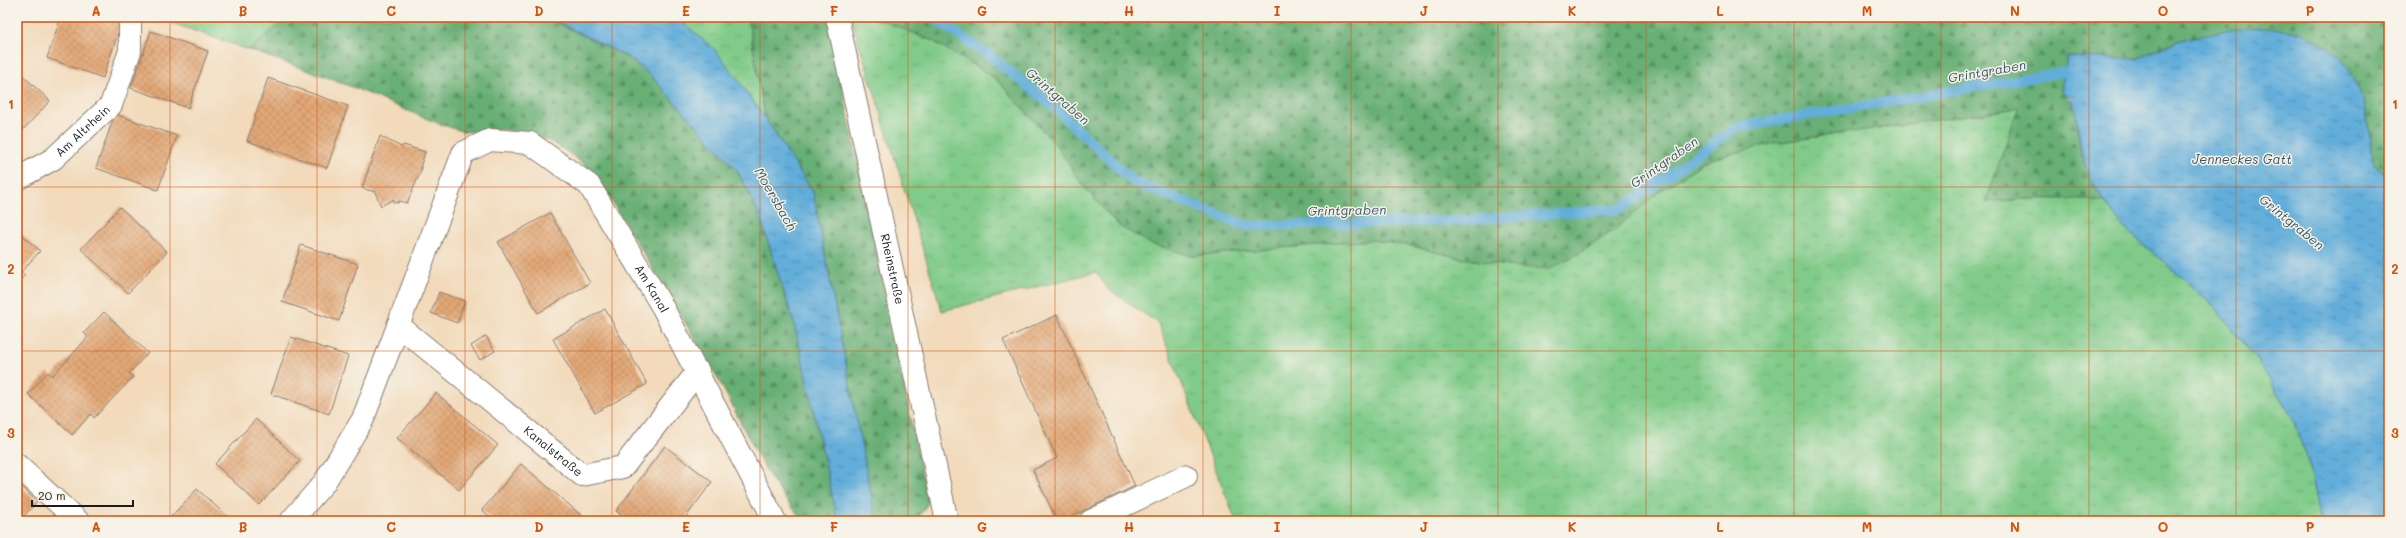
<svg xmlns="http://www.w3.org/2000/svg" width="2406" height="538" font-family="Mali,sans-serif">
  <defs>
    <pattern id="grass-tufts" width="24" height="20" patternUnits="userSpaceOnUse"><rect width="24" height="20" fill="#80cb89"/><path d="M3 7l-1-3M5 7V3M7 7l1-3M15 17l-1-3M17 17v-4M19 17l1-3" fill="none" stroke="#6eae76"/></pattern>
    <pattern id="forest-firs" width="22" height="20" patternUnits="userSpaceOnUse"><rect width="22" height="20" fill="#68af75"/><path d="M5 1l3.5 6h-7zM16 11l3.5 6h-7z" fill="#558e5f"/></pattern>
    <pattern id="park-dots" width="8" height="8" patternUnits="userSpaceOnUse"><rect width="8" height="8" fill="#80cb89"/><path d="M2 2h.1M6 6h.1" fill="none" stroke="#6eae76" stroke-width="1.8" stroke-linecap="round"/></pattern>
    <pattern id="water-ripples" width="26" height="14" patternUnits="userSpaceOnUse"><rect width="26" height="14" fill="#62adda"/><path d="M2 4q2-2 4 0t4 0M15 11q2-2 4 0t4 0" fill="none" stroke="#508cb0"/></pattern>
    <pattern id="building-cross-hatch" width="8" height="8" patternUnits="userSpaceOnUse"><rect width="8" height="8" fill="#e2a776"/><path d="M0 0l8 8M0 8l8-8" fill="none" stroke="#c18f66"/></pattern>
  </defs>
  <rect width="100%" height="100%" fill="#f7f3e8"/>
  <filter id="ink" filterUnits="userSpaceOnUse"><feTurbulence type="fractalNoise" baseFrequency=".025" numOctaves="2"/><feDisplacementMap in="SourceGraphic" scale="8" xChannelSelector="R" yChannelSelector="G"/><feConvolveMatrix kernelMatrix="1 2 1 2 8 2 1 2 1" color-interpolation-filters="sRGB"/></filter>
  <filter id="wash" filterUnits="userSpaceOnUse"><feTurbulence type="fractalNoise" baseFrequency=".012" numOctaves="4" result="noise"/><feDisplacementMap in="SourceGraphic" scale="16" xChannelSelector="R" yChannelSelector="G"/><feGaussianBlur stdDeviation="0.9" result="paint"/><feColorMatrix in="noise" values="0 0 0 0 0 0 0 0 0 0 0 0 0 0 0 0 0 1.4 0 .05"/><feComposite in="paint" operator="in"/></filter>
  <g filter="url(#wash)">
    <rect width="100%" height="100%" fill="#f2dabb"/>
    <g fill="url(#grass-tufts)" stroke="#4e7452">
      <path d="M676,17H748L765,118L714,49Z"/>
      <path d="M851,17H866L884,21L933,41L995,78L1056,145L1085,188L1119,226L1192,256L1372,240L1412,246L1456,257L1514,267L1581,252L1605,236L1660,191L1707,160L1774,143L2019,108L1986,202C2026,198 2064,197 2104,202L2123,227L2209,301L2259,362L2293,419L2311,471L2321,521H1236L1158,323L1108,289L1096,272L942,311Z"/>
    </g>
    <g fill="url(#forest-firs)" stroke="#426648">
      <path d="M284,17H546L629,58L649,74L737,170L759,213L795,327L838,521H804C764,479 746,429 718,379C679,310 637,243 596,176C566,147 541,132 498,129C487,128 472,134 462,131C423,120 388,101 352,87C318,73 283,62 249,50L286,19Z"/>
      <path d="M748,17H828L928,503L916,521H876L813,192L765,118Z"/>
      <path d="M866,17H2389V178L2374,166L2364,100L2177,41L2136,59L2067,57L2061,91C2082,107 2075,128 2081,151C2085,169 2094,185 2104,202C2064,197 2026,198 1986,202L2018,108L1774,143L1707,160L1660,191L1614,230L1581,252L1549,269L1514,267L1456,257L1412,246L1372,240L1192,256L1151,244L1119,226L1085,188L1056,145L995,78L933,41L884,21Z"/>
    </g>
    <path fill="url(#park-dots)" stroke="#4e7452" d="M155,17H284L286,19L249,50Z"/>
    <g fill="url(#water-ripples)" stroke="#3f647b">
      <path d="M548,17H676L714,49L733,73L765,118L813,192L876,521H838L795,327L759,213L737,170L649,74L629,58Z"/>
      <path d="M2262,28L2302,32L2341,56L2364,100L2374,165L2389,178V521H2321L2311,471L2293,419L2259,362L2209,301L2123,227L2104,202L2089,176L2081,150L2076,109L2070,97L2061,91L2067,57L2136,59L2177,41L2225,30Z"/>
    </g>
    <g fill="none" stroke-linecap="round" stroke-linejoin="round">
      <path stroke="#62adda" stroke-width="10" d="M932,17L993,58L1052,105L1134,182L1247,226L1451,221L1620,209L1737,127L2064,72L2076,79"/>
    </g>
    <g id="blocks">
      <g fill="url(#building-cross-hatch)">
        <path d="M61,17H110L122,21L103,78L47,58Z"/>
        <path d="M151,31L208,51L188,108L131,88Z"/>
        <path d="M17,70L50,101L17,136Z"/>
        <path d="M268,78L348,106L327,168L247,141Z"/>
        <path d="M115,114L177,136L158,190L96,168Z"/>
        <path d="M380,136L401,147L404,145L425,152L420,168H422L407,203L399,201L398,203L393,202L394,199L381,206L375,192L362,188Z"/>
        <path d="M120,207L167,252L128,293L81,249Z"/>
        <path d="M550,213L590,283L538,313L498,242Z"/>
        <path d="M17,230L40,251L21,272L25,275L17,283Z"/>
        <path d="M301,245L358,264L339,321L282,302Z"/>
        <path d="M439,292L465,301L457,323L431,313Z"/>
        <path d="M605,309L647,384L595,413L553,339Z"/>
        <path d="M104,312L148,353L129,373L133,377L94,418L91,414L72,435L28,394L48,372L52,376L70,357L88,337L84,333Z"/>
        <path d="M1057,315L1135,486L1062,521H1057L1033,470L1057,458L1003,340Z"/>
        <path d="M486,336L495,351L480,360L471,346Z"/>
        <path d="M291,337L348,356L329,414L271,394Z"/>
        <path d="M436,393L498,445L459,490L397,438Z"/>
        <path d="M256,419L300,461L259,505L215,464Z"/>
        <path d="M665,446L712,482L683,521H629L616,511Z"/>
        <path d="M521,464L582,516L578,521H495L482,510Z"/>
        <path d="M17,482L37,502L19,521H17Z"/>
        <path d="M197,489L232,521H167Z"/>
      </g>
    </g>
  </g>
  <g filter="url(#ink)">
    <use href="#blocks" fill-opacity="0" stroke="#877b6c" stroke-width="1"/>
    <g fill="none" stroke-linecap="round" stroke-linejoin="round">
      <defs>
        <g id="minor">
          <path id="s1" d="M837,17L947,521"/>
          <path id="s2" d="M17,179L53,159L111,105L130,51V17"/>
          <path id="s3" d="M398,325L582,475L623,467L698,371"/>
          <path d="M17,465L78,521"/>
          <path id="s4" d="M291,521L324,483L363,419L463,153L490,140L530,143L589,185L662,306L775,521"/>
          <path d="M1091,521L1186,476"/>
        </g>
      </defs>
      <use href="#minor" stroke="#877b6c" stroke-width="24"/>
      <use href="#minor" stroke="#fff" stroke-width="22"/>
    </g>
  </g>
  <path fill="none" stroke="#d4530e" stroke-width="1" stroke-opacity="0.55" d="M170,17V521M317,17V521M465,17V521M612,17V521M760,17V521M908,17V521M1055,17V521M1203,17V521M1351,17V521M1498,17V521M1646,17V521M1794,17V521M1941,17V521M2089,17V521M2236,17V521M17,187H2389M17,351H2389"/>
  <g text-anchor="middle" stroke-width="3" stroke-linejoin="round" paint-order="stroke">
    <g font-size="12" fill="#1c1c1c" stroke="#f7f3e8">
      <text dy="4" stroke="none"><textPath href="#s2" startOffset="82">Am Altrhein</textPath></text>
      <text dy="4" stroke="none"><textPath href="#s1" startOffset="258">Rheinstraße</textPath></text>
      <text dy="4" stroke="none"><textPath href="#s4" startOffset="673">Am Kanal</textPath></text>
      <text dy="4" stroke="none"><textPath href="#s3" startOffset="200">Kanalstraße</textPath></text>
    </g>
    <g font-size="13" font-style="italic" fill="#385668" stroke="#f7f3e8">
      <text transform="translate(1987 71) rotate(-10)" y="5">Grintgraben</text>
      <text transform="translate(1058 96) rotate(41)" y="5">Grintgraben</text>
      <text x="2242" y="164">Jenneckes Gatt</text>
      <text transform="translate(1664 162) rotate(-35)" y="5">Grintgraben</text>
      <text transform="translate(776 199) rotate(60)" y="5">Moersbach</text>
      <text transform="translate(1347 210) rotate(-1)" y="5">Grintgraben</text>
      <text transform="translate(2292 222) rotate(39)" y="5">Grintgraben</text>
    </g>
  </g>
  <rect width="2406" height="538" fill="none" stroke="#f7f3e8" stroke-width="44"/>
  <path d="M32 500v6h101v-6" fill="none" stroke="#1c1c1c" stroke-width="2"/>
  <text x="38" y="500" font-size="12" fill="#1c1c1c" stroke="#f7f3e8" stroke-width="3" paint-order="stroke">20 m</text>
  <rect x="22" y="22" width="2362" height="494" fill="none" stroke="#d4530e" stroke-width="1.5"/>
  <g font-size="13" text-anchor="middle" font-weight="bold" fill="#d4530e">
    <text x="96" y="16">A</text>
    <text x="243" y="16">B</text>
    <text x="391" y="16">C</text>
    <text x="539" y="16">D</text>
    <text x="686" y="16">E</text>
    <text x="834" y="16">F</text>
    <text x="982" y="16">G</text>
    <text x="1129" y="16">H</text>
    <text x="1277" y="16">I</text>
    <text x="1424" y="16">J</text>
    <text x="1572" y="16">K</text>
    <text x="1720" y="16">L</text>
    <text x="1867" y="16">M</text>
    <text x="2015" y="16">N</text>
    <text x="2163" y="16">O</text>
    <text x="2310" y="16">P</text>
    <text x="11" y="109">1</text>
    <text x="2395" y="109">1</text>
    <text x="11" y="274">2</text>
    <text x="2395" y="274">2</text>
    <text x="11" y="438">3</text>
    <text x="2395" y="438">3</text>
    <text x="96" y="532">A</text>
    <text x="243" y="532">B</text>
    <text x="391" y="532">C</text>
    <text x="539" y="532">D</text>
    <text x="686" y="532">E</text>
    <text x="834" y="532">F</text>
    <text x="982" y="532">G</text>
    <text x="1129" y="532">H</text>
    <text x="1277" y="532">I</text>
    <text x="1424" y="532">J</text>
    <text x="1572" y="532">K</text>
    <text x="1720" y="532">L</text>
    <text x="1867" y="532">M</text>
    <text x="2015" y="532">N</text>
    <text x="2163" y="532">O</text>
    <text x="2310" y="532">P</text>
  </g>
</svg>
